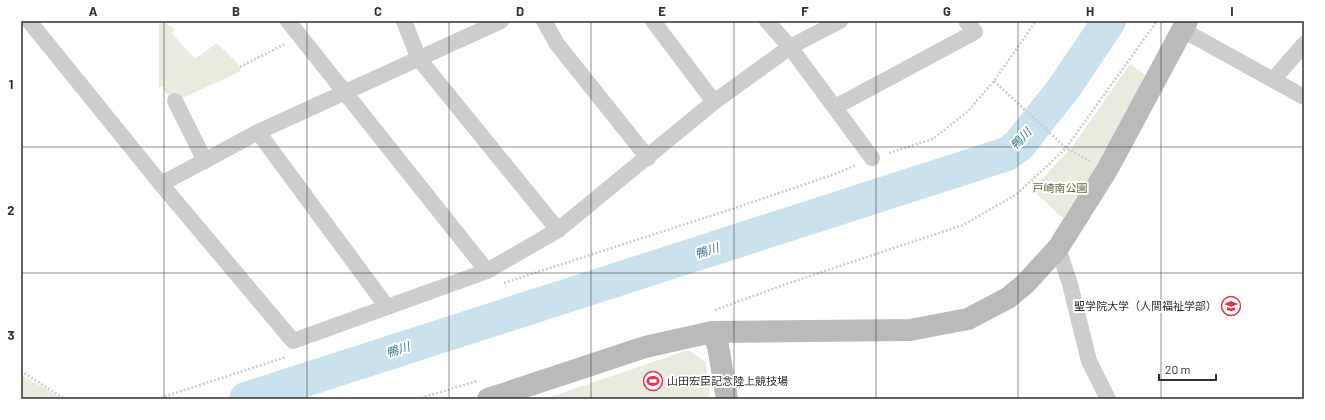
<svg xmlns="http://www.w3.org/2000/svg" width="1325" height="420" font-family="Barlow,'Noto Sans JP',sans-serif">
  <rect width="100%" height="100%" fill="#fff"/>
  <g fill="#e7edde">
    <path d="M163,21L175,29L172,33L195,59L217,43L238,64L241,71L172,103L162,86L159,88V24Z"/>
    <path d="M1130,64L1146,75L1100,162L1063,218L1032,190L1072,147Z"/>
    <path d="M688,350L706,362L710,399H544Z"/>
    <path d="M21,375L57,395L63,399H21Z"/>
  </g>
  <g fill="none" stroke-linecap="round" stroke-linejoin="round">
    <path stroke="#c9e2ed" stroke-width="34" d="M246,399L1007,154L1019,145L1064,88L1109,21"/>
    <g stroke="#cdcdcd" stroke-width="2.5" stroke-dasharray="2 2" stroke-linecap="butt">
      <path d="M240,67L285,44"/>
      <path d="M994,81L1066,148L1090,161"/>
      <path d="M889,153L933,139L968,111L994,81L1036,21"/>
      <path d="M504,283L738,207L835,174L856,165"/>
      <path d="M715,310L789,283L963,225L1017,194L1066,148L1157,21"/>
      <path d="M21,371L65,399"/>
      <path d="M157,399L286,357"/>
      <path d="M417,399L477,381"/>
    </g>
    <g stroke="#cdcdcd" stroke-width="16">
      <path d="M29,21L161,184"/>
      <path d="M288,21L487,271"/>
      <path d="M404,21L419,59L558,230"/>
      <path d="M501,21L258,132L161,184L293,341L487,271L558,230L714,102L790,47L840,21"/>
      <path d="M544,21L557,44L648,158"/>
      <path d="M653,21L714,102"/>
      <path d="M767,21L790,47L872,158"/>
      <path d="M1181,29L1304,97"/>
      <path d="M1274,79L1304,44"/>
      <path d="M175,101L205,161"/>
      <path d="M835,107L975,32L966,21"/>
      <path d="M258,132L387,307"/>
      <path d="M1058,248L1070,284L1089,361L1108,399"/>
    </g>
    <g stroke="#bababa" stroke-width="22">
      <path d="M712,332L718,346L727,399"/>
      <path d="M488,399L645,347L712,332L910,330L968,319L1008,298L1025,284L1058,248L1107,170L1187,21"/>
    </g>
  </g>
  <path fill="none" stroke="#303030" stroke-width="1" stroke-opacity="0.55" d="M164,21V399M307,21V399M449,21V399M591,21V399M734,21V399M876,21V399M1018,21V399M1161,21V399M21,147H1304M21,273H1304"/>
  <defs>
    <symbol id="university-ring" viewBox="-11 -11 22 22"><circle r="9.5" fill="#fff" stroke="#ea2e4c" stroke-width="1.5"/><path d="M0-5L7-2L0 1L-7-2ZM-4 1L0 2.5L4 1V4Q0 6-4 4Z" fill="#ea2e4c"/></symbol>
    <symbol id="stadium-ring" viewBox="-11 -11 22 22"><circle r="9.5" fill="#fff" stroke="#ea2e4c" stroke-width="1.5"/><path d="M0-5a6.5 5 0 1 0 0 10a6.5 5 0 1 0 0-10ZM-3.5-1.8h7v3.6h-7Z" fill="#ea2e4c"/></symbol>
  </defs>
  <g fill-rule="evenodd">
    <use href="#university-ring" x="1220" y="295" width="22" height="22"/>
    <use href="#stadium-ring" x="642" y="370" width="22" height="22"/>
  </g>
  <g text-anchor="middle" stroke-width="4" stroke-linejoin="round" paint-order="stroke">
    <g font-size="11" fill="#576d3b" stroke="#fff">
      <text x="1060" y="192">戸崎南公園</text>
    </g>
    <g font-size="11" fill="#303030" stroke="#fff" text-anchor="end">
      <text x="1217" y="310">聖学院大学（人間福祉学部）</text>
      <text x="667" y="385" text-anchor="start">山田宏臣記念陸上競技場</text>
    </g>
    <g font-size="12" font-style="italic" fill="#3b7995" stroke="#fff">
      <text transform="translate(1021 139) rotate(-47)" y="4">鴨川</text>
      <text transform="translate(707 251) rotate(-18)" y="4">鴨川</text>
      <text transform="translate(398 350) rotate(-18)" y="4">鴨川</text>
    </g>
  </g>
  <rect width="1325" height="420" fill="none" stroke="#ffffff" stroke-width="44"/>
  <path d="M1159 374v6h57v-6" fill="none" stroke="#303030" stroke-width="2"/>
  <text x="1165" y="374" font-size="12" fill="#303030" stroke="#ffffff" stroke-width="3" paint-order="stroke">20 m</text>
  <rect x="22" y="22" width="1281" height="376" fill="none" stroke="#303030" stroke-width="1.5"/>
  <g font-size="13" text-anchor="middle" font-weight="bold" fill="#303030">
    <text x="93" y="16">A</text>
    <text x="236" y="16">B</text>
    <text x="378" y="16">C</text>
    <text x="520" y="16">D</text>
    <text x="662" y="16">E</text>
    <text x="805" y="16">F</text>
    <text x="947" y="16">G</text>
    <text x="1090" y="16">H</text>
    <text x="1232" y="16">I</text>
    <text x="11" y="89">1</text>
    <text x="11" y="215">2</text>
    <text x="11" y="340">3</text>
  </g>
</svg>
